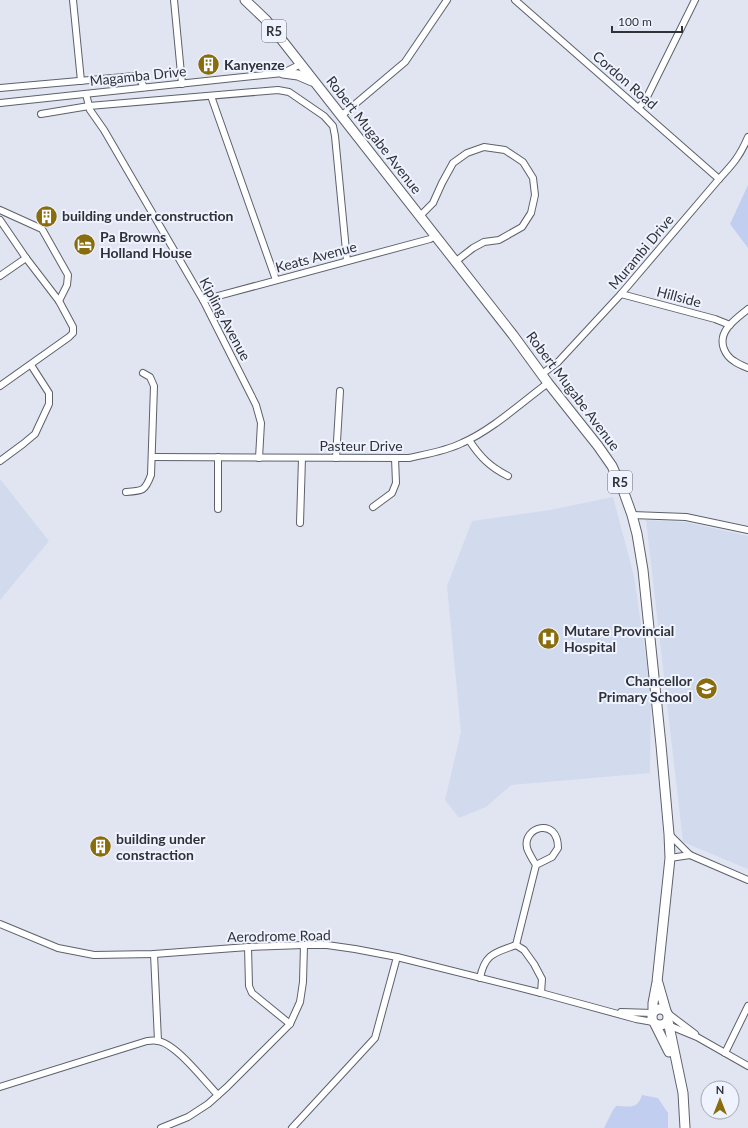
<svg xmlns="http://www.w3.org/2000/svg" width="748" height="1128" font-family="Lato,sans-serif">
  <rect width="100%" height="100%" fill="#e1e5f2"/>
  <g fill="#d2daed">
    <path d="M0,479L49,541L0,600Z"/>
    <path d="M613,497L634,576L651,693L650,773L511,785L486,807L459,818L445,800L461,732L447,586L472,521L550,510Z"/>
    <path d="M646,520L685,522L748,536V869L683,842Z"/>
  </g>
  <g fill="#c2cef0">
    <path d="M748,185V248L730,224Z"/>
    <path d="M642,1095L658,1098L668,1113V1128H604L613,1110L616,1106C630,1106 637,1110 642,1095Z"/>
  </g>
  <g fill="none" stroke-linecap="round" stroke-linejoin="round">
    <defs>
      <g id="minor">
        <path d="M73,0L81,81"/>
        <path d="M174,0L182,84"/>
        <path d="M515,0L719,179"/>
        <path d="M0,88L135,76H138L144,87"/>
        <path d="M86,94L90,110L104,130L203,300L256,405L261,423L259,458"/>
        <path d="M211,96L276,280"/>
        <path d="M0,103L234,78L283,73L301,64"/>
        <path d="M638,108L645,101L695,0"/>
        <path d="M41,114L89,106L278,90L289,92L324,116L333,126L335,136L347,261"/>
        <path d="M341,116L405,62L447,0"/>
        <path d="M0,210L42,229L68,275L67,285L59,301"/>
        <path d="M420,216L433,203L442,183L453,163L467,153L484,147L505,150L523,162L533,178L535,195L531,213L522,227L499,240L484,242L473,248L455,262"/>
        <path d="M0,220L26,258L59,301L73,327V333L69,337L0,386"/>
        <path d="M0,276L26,258"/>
        <path d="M621,294L715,319L730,325"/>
        <path d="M203,300L430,239L435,236"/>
        <path d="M748,309C736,319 717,331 724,349C726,354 729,358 734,361C738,364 743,366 748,368"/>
        <path d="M542,374L558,362L621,294L719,179C733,164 740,156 748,137"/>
        <path d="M469,440C480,457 490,467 508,476"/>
        <path d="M153,457L409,458C427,454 446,451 462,443C492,430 521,403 548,383"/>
        <path d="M336,458L340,391"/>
        <path d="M0,461L23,444L35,434L49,404V393L31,365"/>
        <path d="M126,492C143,491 145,491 151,475L154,386L150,377L143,373"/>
        <path d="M373,507L392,493L396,483L395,458"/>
        <path d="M218,509V457"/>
        <path d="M632,515L686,517L748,530"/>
        <path d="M300,523L302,458"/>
        <path d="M669,834L690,855L748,880"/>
        <path d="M670,858L690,855"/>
        <path d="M0,924L58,948L94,955L154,954L248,947L304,945H327L355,949L397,957L541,993L636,1019L653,1022"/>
        <path d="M516,945L536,865C533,860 529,854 527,848C522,827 558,816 558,848L552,857L536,865"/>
        <path d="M248,947L249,986L252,993L290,1024"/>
        <path d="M154,954L158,1041"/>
        <path d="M480,978C485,953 495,953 516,945L524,950L534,964L542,979L541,993"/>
        <path d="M621,1012L653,1013"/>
        <path d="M666,1012L695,1034"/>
        <path d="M668,1025L697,1037L748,1066"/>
        <path d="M725,1053L748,1006"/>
        <path d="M0,1087L147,1041C150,1041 154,1040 157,1041C175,1042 205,1082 218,1095"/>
        <path d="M161,1128L188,1117L208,1104L227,1087L290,1024L300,1002L303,982L304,945"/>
        <path d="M292,1128L375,1038L397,957"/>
      </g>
      <g id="highway">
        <path d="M245,0L266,20L285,44L513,335L548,383L598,446L612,466L623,490L632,515L637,534L643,570L661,745L669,834L670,858L657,982L653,1003V1012"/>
        <path d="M283,73L298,75L312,81"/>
        <path d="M658,983L666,1011"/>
        <circle cx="660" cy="1017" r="8"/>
        <path d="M668,1021L683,1093L685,1128"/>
        <path d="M655,1024L669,1052"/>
      </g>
    </defs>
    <use href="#minor" stroke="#5d616b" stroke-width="8"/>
    <use href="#highway" stroke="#5d616b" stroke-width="11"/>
    <use href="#minor" stroke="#fff" stroke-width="6"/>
    <use href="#highway" stroke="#fff" stroke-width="9"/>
  </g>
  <defs>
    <symbol id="building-disc" viewBox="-11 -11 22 22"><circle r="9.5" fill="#896c0b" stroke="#eef3ff"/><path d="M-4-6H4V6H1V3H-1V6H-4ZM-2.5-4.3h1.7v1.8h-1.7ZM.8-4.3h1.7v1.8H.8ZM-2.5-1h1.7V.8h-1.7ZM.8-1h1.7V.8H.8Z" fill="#fff"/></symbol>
    <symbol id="hotel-disc" viewBox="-11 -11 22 22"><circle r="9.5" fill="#896c0b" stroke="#eef3ff"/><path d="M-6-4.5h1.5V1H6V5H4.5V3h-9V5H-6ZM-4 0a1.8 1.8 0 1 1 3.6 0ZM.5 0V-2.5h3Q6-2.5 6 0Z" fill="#fff"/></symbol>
    <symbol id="hospital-disc" viewBox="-11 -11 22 22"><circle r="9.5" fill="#896c0b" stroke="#eef3ff"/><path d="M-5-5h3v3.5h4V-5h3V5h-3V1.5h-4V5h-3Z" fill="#fff"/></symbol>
    <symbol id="school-disc" viewBox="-11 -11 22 22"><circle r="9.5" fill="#896c0b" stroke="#eef3ff"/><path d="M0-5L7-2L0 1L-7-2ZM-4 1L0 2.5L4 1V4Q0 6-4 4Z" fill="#fff"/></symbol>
  </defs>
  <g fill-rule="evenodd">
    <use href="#building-disc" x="196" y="52" width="25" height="25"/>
    <use href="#building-disc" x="34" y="204" width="25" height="25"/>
    <use href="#hotel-disc" x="72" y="232" width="25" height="25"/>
    <use href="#hospital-disc" x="536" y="626" width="25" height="25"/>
    <use href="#school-disc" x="694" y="676" width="25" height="25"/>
    <use href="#building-disc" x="88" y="834" width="25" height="25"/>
  </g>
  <g text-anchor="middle" stroke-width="4" stroke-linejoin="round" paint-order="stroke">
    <g fill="#eef3ff" stroke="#696c73" stroke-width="1">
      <rect x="262" y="20" width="24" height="22" rx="3"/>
      <rect x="608" y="471" width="24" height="22" rx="3"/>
    </g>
    <g font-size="13" font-weight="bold" fill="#303237">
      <text x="274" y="36">R5</text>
      <text x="620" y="487">R5</text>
    </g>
    <g font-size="14" font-weight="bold" fill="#303237" stroke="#eef3ff" text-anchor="start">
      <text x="224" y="70">Kanyenze</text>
      <text x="62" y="221">building under construction</text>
      <text x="100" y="242">Pa Browns<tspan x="100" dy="16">Holland House</tspan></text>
      <text x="564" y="636">Mutare Provincial<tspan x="564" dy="16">Hospital</tspan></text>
      <text x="692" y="686" text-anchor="end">Chancellor<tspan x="692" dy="16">Primary School</tspan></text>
      <text x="116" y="844">building under<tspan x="116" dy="16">constraction</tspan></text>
    </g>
    <g font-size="14" fill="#303237" stroke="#eef3ff">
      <text transform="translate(138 76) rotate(-6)" y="5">Magamba Drive</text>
      <text transform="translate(625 80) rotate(41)" y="5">Cordon Road</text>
      <text transform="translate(374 135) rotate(52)" y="5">Robert Mugabe Avenue</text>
      <text transform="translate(641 252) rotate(-50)" y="5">Murambi Drive</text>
      <text transform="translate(316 257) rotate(-15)" y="5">Keats Avenue</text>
      <text transform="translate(679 297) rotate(15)" y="5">Hillside</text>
      <text transform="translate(225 319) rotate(62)" y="5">Kipling Avenue</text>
      <text transform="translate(573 391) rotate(53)" y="5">Robert Mugabe Avenue</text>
      <text x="361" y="451">Pasteur Drive</text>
      <text transform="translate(279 936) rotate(-1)" y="5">Aerodrome Road</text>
    </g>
  </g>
  <g transform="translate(720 1100)"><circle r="19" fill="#eef3ff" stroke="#a2a6af"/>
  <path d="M0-3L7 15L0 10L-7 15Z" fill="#896c0b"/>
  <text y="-6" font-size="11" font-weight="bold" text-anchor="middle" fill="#303237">N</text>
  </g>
  <path d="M612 26v6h70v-6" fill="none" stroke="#303237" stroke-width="2"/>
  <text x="618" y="26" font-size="12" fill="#303237" stroke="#eef3ff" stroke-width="3" paint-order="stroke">100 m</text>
</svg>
